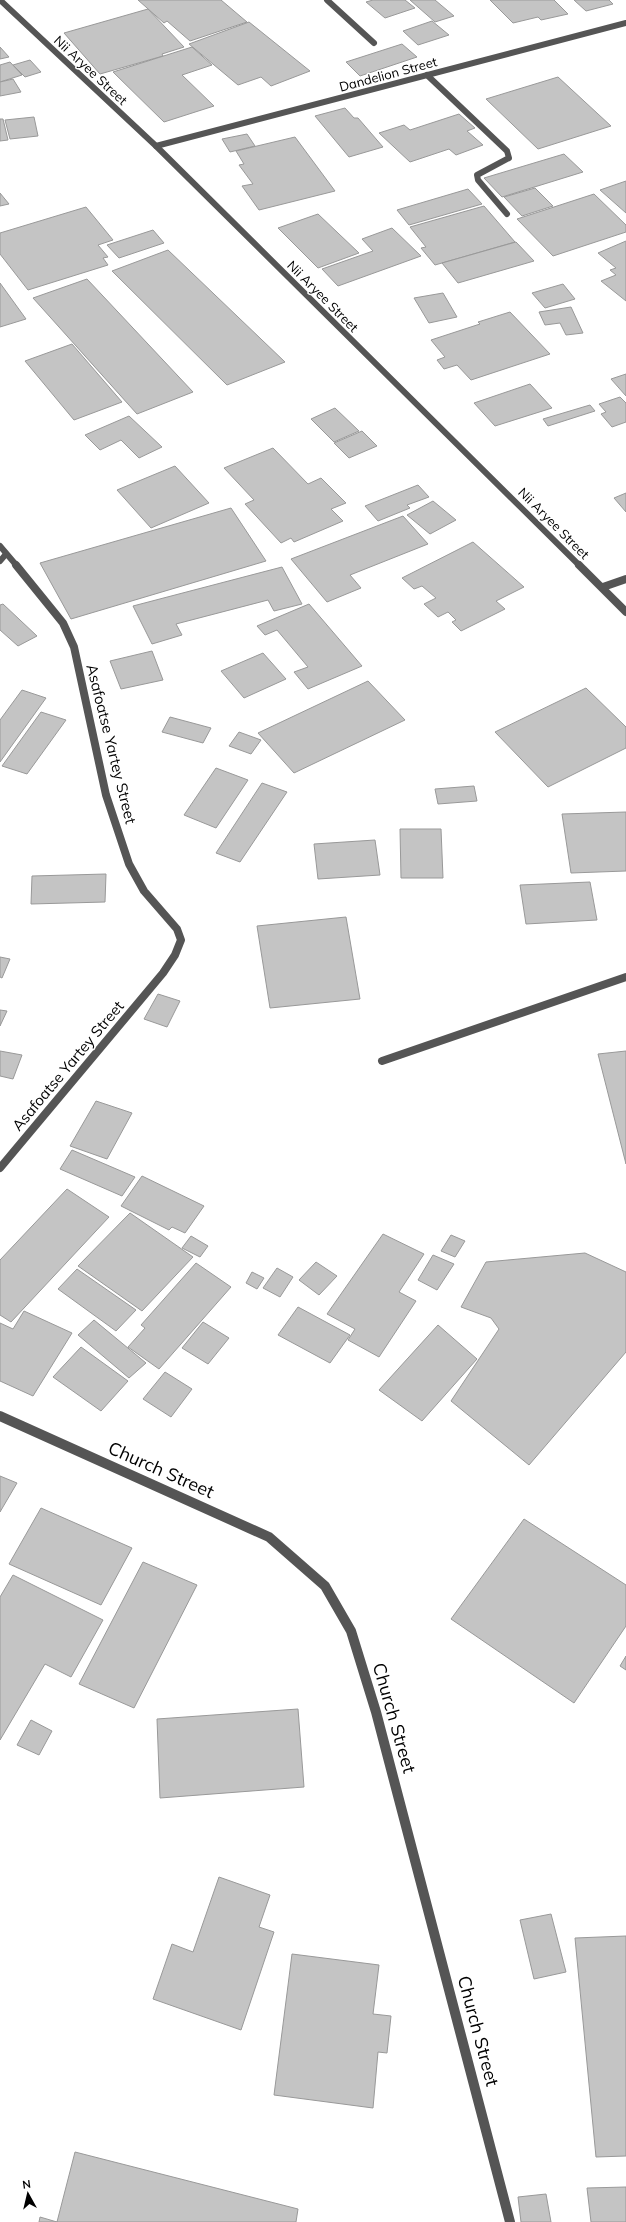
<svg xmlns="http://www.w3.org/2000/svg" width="626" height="2222" font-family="Mulish,sans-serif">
  <rect width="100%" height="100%" fill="#fff"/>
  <g fill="#c4c4c4" stroke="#999">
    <path d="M138,0H221L247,22L190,41L167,21L164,23Z"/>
    <path d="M373,0H405L415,8L385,18L366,2Z"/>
    <path d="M410,0H435L454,16L435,22Z"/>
    <path d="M490,0H554L568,14L541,20L538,17L513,23Z"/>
    <path d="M574,0H609L613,4L586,11Z"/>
    <path d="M148,9L184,47L162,54L163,56L100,74L64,33Z"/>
    <path d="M432,21L449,35L418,45L403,31Z"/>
    <path d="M249,22L310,71L271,86L261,77L238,85L189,44Z"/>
    <path d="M402,44L417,57L360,76L346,62Z"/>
    <path d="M0,47L9,57L0,59Z"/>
    <path d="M192,47L212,65L182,75L214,106L164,122L113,72Z"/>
    <path d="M30,60L41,72L25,77L13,65Z"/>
    <path d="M10,62L22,75L0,82V65Z"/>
    <path d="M558,77L611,126L538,149L486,99Z"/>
    <path d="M13,79L21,92L0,96V82Z"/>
    <path d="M345,108L354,118H358L383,147L349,157L315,116Z"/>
    <path d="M459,114L475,128L467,131L483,145L456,155L449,149L410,162L379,133L404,125L410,130Z"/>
    <path d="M34,117L38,136L10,139L5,120Z"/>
    <path d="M0,119H3L8,140L0,141Z"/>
    <path d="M247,134L255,146L230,152L222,139Z"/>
    <path d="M295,137L335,191L259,210L242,186L253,184L239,165L244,164L236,151Z"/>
    <path d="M564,154L583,172L502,197L484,178Z"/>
    <path d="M626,181V213L600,190Z"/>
    <path d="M535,188L553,206L522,216L504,197Z"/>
    <path d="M468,189L482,204L409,225L397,210Z"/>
    <path d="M0,193L9,204L0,206Z"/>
    <path d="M594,194L626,225V232L553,256L517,219Z"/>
    <path d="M484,206L515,242L435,265L421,248L426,247L410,227Z"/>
    <path d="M86,207L113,240L98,245L108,257L103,258L108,265L28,290L0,254V233Z"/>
    <path d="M318,214L359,253L318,268L278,228Z"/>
    <path d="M392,228L421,256L338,286L322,269L373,251L362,239Z"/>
    <path d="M153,230L164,243L119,258L107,245Z"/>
    <path d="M626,241V301L601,281L616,275L610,270L616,268L598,253Z"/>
    <path d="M516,242L534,261L458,283L442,263Z"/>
    <path d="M168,250L285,362L227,385L112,271Z"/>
    <path d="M87,279L193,392L137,414L33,298Z"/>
    <path d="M0,283L26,319L0,327Z"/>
    <path d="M563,284L575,299L545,308L532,293Z"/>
    <path d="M443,293L457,317L429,323L414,298Z"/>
    <path d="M571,307L583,333L566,335L560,323L545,325L539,312Z"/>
    <path d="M510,312L550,354L471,380L457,365L444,369L437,360L445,357L431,340L480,324L478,322Z"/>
    <path d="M72,344L122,402L74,420L25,361Z"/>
    <path d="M626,374V396L611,379Z"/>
    <path d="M530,384L552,408L495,426L474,403Z"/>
    <path d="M620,397L626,403V422L612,427L601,414L606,412L599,404Z"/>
    <path d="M590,405L595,411L548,426L543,419Z"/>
    <path d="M335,408L359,431L334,442L311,419Z"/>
    <path d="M129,416L162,447L139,458L121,440L100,450L85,435Z"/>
    <path d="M362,431L377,446L349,458L334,443Z"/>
    <path d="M273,448L308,484L321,478L346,503L331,509L343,521L294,542L291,538L281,543L245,504L254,500L224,468Z"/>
    <path d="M175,466L209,503L151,528L117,490Z"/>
    <path d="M418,485L429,497L407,505L410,508L378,521L365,506Z"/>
    <path d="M626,493V512L614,498Z"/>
    <path d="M433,501L456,520L430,534L407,515Z"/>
    <path d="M231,508L266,561L71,619L40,563Z"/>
    <path d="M403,516L428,544L350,575L361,588L327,602L291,559Z"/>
    <path d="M473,542L524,587L496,601L505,609L461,631L452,622L456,620L448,612L438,617L424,604L436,598L422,586L414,589L402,578Z"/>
    <path d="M282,567L302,604L274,611L268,600L176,624L182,635L152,644L133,606Z"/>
    <path d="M3,604L37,636L18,646L0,630V605Z"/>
    <path d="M309,604L362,666L308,689L294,672L308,667L277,630L265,635L257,626Z"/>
    <path d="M152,651L163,680L121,689L110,661Z"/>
    <path d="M263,653L286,679L244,698L221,671Z"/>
    <path d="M368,681L405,720L294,773L258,733Z"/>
    <path d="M586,688L626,727V748L548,787L495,732Z"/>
    <path d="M22,690L46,698L0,762V720Z"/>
    <path d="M41,712L66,720L27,774L2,766Z"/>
    <path d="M170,717L211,728L203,743L162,732Z"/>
    <path d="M239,732L261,740L251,754L229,746Z"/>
    <path d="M216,768L248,780L216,828L184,815Z"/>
    <path d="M262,783L287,792L240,862L216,853Z"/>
    <path d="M474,786L477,801L438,804L435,789Z"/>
    <path d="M626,812V871L571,873L562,814Z"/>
    <path d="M400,829H441L443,878H401Z"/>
    <path d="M375,840L380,875L318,879L314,844Z"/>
    <path d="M106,874L105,902L31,904L32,876Z"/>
    <path d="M590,882L597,920L526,924L520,885Z"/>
    <path d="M346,917L360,999L270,1008L257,926Z"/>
    <path d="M0,957L10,959L2,978L0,977Z"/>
    <path d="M158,994L180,1001L167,1027L144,1019Z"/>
    <path d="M0,1010L7,1011L0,1026Z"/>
    <path d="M0,1051L22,1055L13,1079L0,1076Z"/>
    <path d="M626,1051V1164L598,1054Z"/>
    <path d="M96,1101L132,1113L107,1159L70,1146Z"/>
    <path d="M72,1150L135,1177L122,1196L60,1169Z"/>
    <path d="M142,1176L204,1206L185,1233L172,1227L169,1230L121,1206Z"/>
    <path d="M67,1189L109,1217L11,1322L0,1315V1260Z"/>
    <path d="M130,1213L193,1257L142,1311L78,1266Z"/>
    <path d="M383,1234L424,1254L399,1292L416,1301L379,1357L348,1340L355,1329L327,1314Z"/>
    <path d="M451,1235L465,1241L455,1257L441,1251Z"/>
    <path d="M191,1236L208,1246L200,1257L182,1248Z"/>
    <path d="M585,1253L626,1272V1352L529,1465L451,1401L499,1329L491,1318L461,1307L486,1262Z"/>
    <path d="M433,1255L454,1264L437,1290L418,1280Z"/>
    <path d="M316,1262L337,1276L319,1295L299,1280Z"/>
    <path d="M196,1263L231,1287L159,1369L128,1347L145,1328L141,1325Z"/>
    <path d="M277,1268L293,1277L280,1297L263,1288Z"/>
    <path d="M77,1269L136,1310L116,1331L58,1289Z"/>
    <path d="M252,1272L264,1278L257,1289L246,1283Z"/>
    <path d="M298,1307L350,1335L330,1363L278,1335Z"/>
    <path d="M24,1311L72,1333L33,1396L0,1381V1323L13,1329Z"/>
    <path d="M94,1320L146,1363L129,1378L78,1335Z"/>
    <path d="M203,1322L229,1338L208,1364L182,1348Z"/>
    <path d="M438,1325L477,1359L422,1421L379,1390Z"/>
    <path d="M81,1347L128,1381L101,1411L53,1377Z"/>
    <path d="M165,1372L192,1389L171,1417L143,1399Z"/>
    <path d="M0,1476L17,1483L0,1512Z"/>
    <path d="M41,1508L132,1548L101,1605L9,1564Z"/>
    <path d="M524,1519L626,1585V1626L574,1703L451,1619Z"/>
    <path d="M143,1562L197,1585L134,1708L79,1684Z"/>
    <path d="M13,1575L103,1620L71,1677L45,1664L0,1740V1597Z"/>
    <path d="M626,1656V1670L620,1666Z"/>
    <path d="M298,1709L304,1787L160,1798L157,1719Z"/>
    <path d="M31,1720L52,1731L39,1755L17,1745Z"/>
    <path d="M219,1877L270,1895L259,1927L274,1932L241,2030L153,1999L172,1944L193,1952Z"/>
    <path d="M551,1914L566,1972L534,1979L520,1920Z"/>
    <path d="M626,1936V2156L596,2157L575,1938Z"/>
    <path d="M292,1954L379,1965L373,2014L391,2016L387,2053L378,2052L373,2108L274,2095Z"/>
    <path d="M75,2152L298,2209L296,2222H39L40,2217L57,2222Z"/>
    <path d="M626,2187V2222H591L587,2188Z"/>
    <path d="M546,2194L551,2222H521L518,2197Z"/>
  </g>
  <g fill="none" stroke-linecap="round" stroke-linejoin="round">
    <path stroke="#555" stroke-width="6" d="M427,75L507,151L509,158L477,175L478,180L507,214"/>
    <g stroke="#555" stroke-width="6">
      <path d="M0,0L156,146L580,566"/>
      <path d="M327,0L374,43"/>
      <path d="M156,146L626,23"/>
      <path d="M0,546L17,566"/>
      <path d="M0,561L6,554"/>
    </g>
    <g stroke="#555" stroke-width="8">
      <path d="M579,565L626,612"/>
      <path d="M603,587L626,579"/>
      <path d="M382,1061L626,977"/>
      <path d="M0,1168L163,973L175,955L181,940L177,929L144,891L129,864L106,795L74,647L63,623L16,565"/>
    </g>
    <path stroke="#555" stroke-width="10" d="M0,1416L269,1537L325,1586L351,1631L376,1712L510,2222"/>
  </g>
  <g text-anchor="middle" stroke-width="3" stroke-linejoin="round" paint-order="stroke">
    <g font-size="13" fill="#000" stroke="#fff">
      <text transform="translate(91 70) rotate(43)" y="5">Nii Aryee Street</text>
      <text transform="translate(388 74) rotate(-15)" y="5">Dandelion Street</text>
      <text transform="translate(323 296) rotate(45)" y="5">Nii Aryee Street</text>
      <text transform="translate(554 523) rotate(45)" y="5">Nii Aryee Street</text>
    </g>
    <g font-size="15" fill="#000" stroke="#fff">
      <text transform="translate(111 744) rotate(76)" y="5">Asafoatse Yartey Street</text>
      <text transform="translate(68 1066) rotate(-50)" y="5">Asafoatse Yartey Street</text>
    </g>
    <g font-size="18" fill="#000" stroke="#fff">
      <text transform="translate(161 1470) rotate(24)" y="6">Church Street</text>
      <text transform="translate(394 1718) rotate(74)" y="6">Church Street</text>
      <text transform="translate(478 2031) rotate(75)" y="6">Church Street</text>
    </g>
  </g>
  <g transform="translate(28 2194) rotate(352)" stroke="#ffffff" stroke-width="3" paint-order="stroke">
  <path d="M0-3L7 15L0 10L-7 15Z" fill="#000000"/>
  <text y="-6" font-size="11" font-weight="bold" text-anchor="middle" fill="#000000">N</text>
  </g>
</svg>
